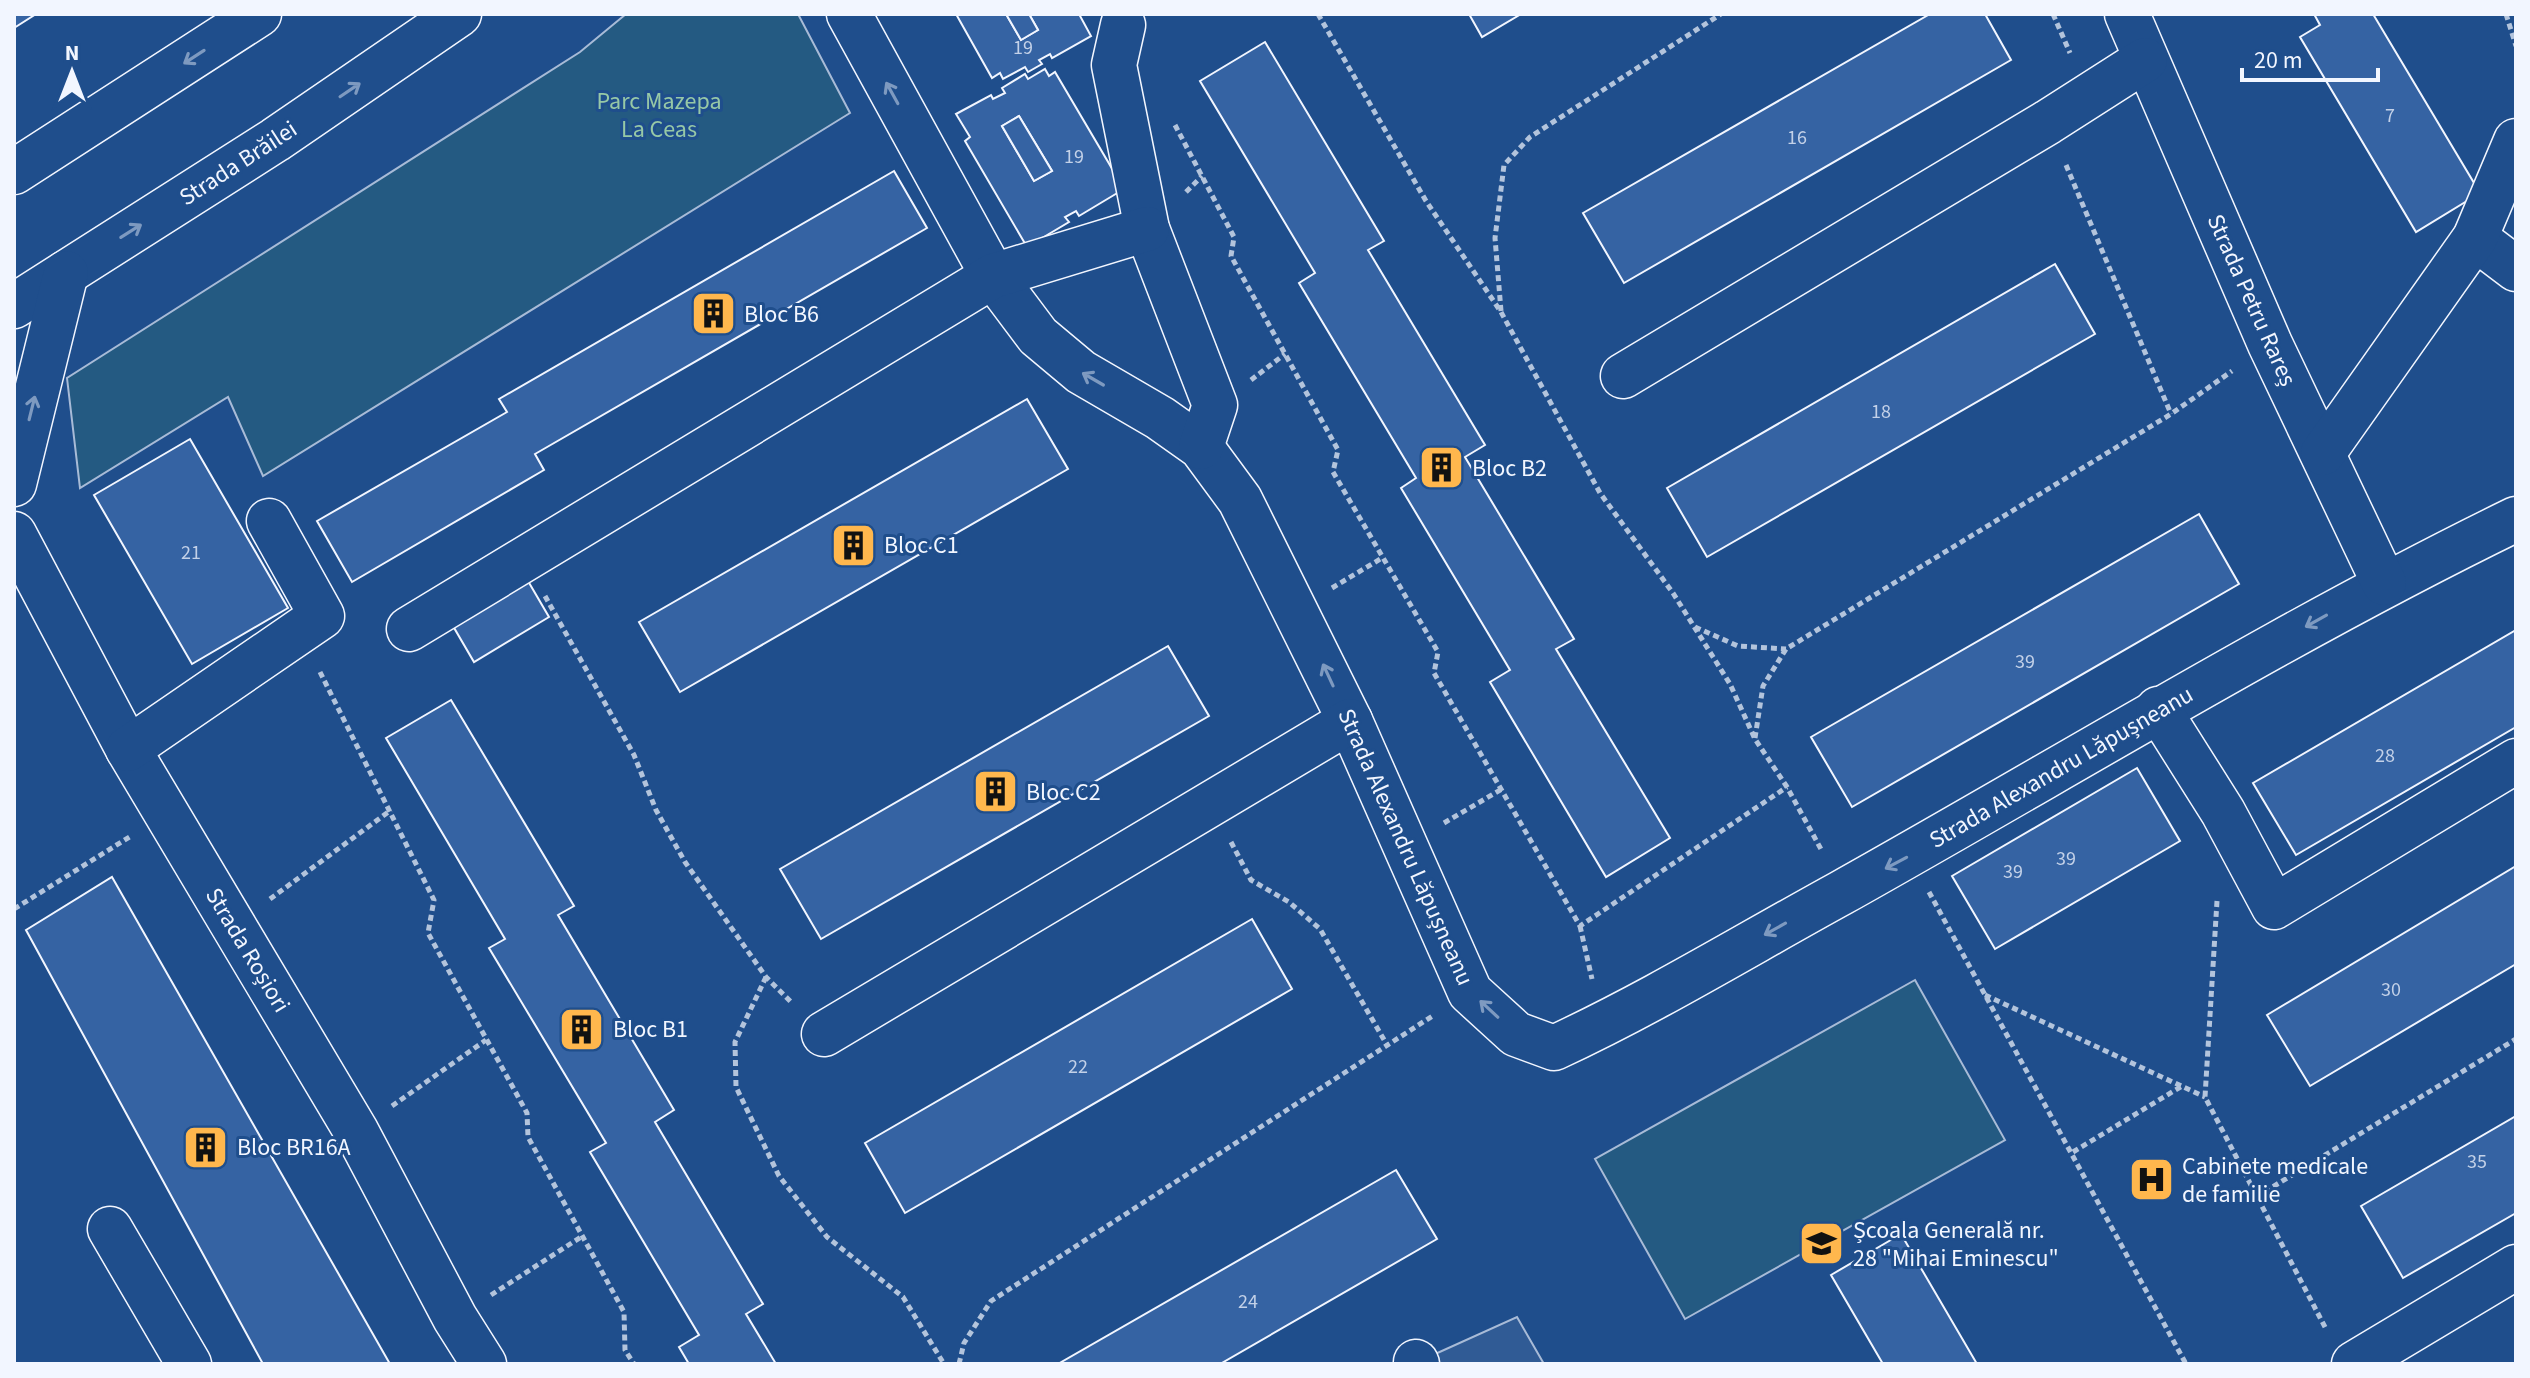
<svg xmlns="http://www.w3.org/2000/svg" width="2530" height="1378" font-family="'Source Sans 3',sans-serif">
  <rect width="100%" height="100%" fill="#1f4e8c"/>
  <g fill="#245a82" stroke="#a8bbd7" stroke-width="2">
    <path d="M626,14H798L850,113L263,476L228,397L80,488L67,378L580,52Z"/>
    <path d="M1915,980L2005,1140L1685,1319L1595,1159Z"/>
  </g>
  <path fill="#305b95" stroke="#a8bbd7" stroke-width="2" d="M1517,1317L1544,1364H1413Z"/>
  <g fill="#3563a3" stroke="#f2f6ff" stroke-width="2" fill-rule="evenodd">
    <path d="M14,14H36L14,28Z"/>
    <path d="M956,14H1006L1021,40L1038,30L1029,14H1079L1091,36L1052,58L1050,54L1039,60L1042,64L1028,72L1025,67L1003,79L1000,73L992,78Z"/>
    <path d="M1006,14H1029L1038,30L1021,40Z"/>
    <path d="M1469,14H1521L1482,37Z"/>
    <path d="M1930,14H1985L2011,60L1624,283L1583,213Z"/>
    <path d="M2314,14H2373L2480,193L2416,232L2300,37L2320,25Z"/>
    <path d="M1265,42L1384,241L1368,250L1485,445L1465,457L1574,639L1556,649L1670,838L1606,877L1490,682L1510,670L1401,488L1416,478L1299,283L1315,273L1200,81Z"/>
    <path d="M1045,69L1049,76L1055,72L1124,189L1079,216L1076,211L1065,217L1069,222L1027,247L965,141L970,137L956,114L991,95L993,99L1005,93L1002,88L1025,74L1028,79ZM1019,116L1052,171L1034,181L1002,126Z"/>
    <path d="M1019,116L1052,171L1034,181L1002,126Z"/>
    <path d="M894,171L927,228L535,454L544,470L352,582L317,521L507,412L499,399Z"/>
    <path d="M2055,264L2095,334L1707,557L1667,488Z"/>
    <path d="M1027,399L1068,469L680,692L639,622Z"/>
    <path d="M190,439L288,608L192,664L94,495Z"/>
    <path d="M2199,514L2239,584L1852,807L1811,737Z"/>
    <path d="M528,581L549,617L474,662L453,626Z"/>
    <path d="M2516,630V727L2296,855L2253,783Z"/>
    <path d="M1168,646L1209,716L821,939L780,869Z"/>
    <path d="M451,700L574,906L558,915L674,1110L655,1122L763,1304L746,1314L776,1364H689L679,1347L699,1335L590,1152L606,1143L489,948L505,939L386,738Z"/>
    <path d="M2137,768L2180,841L1995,949L1952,876Z"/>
    <path d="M2516,866V964L2310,1086L2267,1015Z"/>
    <path d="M112,877L390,1364H263L26,930Z"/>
    <path d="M1252,919L1292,989L905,1213L865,1143Z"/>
    <path d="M2516,1116V1213L2403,1278L2361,1206Z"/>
    <path d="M1396,1170L1437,1239L1220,1364H1058Z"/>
    <path d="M1901,1234L1977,1364H1883L1831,1275Z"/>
  </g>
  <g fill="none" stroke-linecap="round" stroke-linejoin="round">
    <defs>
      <g id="minor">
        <path d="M849,14L993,276L1038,336L1081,372L1160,418L1201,447L1240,500L1350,721L1470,992L1516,1034L1554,1048C1653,1002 1746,945 1841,893C2066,767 2284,632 2516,519"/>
        <path d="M2127,14L2270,344L2384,583"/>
        <path d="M1123,25L1114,65L1147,229L1215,405L1201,447"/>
        <path d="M2475,238L2516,269"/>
        <path d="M1623,376L2048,122L2145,60"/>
        <path d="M2323,453L2475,238L2516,141"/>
        <path d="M14,534L128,749L356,1131L455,1318L484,1364"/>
        <path d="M409,629L993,276L1147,229"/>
        <path d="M2158,709L2223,812L2274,907L2516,761"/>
        <path d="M128,749L322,616L269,521"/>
        <path d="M824,1034L1350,721"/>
        <path d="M110,1229L189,1364"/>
        <path d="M1416,1362L1417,1364"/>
        <path d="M2354,1364L2516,1267"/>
      </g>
      <g id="major">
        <path d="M14,172L259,14"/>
        <path d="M14,306L275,140L459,14"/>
        <path d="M14,484L66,273"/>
      </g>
    </defs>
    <use href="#minor" stroke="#f2f6ff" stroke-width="47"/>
    <use href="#major" stroke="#f2f6ff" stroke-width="47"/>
    <g stroke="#b3c4dc" stroke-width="5" stroke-dasharray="6 4" stroke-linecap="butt">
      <path d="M1318,14L1426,201L1501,312L1600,493L1673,593L1730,684L1755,739L1787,787L1822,851"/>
      <path d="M2053,14L2070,53"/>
      <path d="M2506,14L2516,46"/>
      <path d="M1175,125L1234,237L1231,256L1338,450L1333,472L1438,652L1434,673L1580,926L1787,787"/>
      <path d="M2066,165L2171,414"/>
      <path d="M1186,192L1202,176"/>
      <path d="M1501,311L1495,238L1504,165L1530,137L1721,14"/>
      <path d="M1251,380L1285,354"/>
      <path d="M1332,588L1382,558"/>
      <path d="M545,596L634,755L656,810L685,862L766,977L792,1003"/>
      <path d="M1695,627L1738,646L1786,649"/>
      <path d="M320,672L434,900L428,933L527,1113L528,1137L624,1312L625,1350L634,1364"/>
      <path d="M1755,738L1763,686L1786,649L2171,414L2232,371"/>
      <path d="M1444,823L1502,789"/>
      <path d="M1231,842L1251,880L1289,902L1320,929L1387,1045"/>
      <path d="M1929,892L2186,1364"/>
      <path d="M270,899L391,810"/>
      <path d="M2217,901L2205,1097L2326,1329"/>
      <path d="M14,909L131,836"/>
      <path d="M1580,926L1592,979"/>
      <path d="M766,977L735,1042L736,1087L779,1176L827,1237L903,1297L944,1364"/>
      <path d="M1985,995L2205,1097"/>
      <path d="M392,1106L486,1040"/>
      <path d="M2073,1152L2182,1086"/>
      <path d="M2256,1197L2516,1039"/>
      <path d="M491,1295L581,1237"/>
      <path d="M959,1364L964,1343L991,1301L1434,1015"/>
    </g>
    <use href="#minor" stroke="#1f4e8c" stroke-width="44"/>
    <use href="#major" stroke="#1f4e8c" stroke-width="44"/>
  </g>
  <defs><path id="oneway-shaft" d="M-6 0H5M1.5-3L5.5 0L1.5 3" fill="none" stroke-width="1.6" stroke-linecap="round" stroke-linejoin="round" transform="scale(2)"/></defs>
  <g stroke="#7e9ac0">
    <use href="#oneway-shaft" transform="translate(194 57) rotate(147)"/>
    <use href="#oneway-shaft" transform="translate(350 90) rotate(-34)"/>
    <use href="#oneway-shaft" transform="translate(892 93) rotate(-119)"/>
    <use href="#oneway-shaft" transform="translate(131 231) rotate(-32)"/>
    <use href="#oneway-shaft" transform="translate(1093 379) rotate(-150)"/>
    <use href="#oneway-shaft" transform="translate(32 408) rotate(-76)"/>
    <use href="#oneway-shaft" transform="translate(2316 621) rotate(151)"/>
    <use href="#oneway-shaft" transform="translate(1328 675) rotate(-115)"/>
    <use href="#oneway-shaft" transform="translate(1896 863) rotate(152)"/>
    <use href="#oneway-shaft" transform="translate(1775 929) rotate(151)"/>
    <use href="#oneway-shaft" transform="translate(1489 1009) rotate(-137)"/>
  </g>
  <defs>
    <symbol id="building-square" viewBox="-11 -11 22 22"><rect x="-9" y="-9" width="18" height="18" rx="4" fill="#ffb74d" stroke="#1f4e8c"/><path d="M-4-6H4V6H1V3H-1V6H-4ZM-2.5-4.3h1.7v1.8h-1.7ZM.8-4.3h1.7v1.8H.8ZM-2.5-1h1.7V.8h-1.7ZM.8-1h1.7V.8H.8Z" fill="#111"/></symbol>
    <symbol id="hospital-square" viewBox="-11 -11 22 22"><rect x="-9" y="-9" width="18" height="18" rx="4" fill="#ffb74d" stroke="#1f4e8c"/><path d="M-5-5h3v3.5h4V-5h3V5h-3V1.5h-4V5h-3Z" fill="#111"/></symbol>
    <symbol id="school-square" viewBox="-11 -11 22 22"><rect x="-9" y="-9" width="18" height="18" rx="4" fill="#ffb74d" stroke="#1f4e8c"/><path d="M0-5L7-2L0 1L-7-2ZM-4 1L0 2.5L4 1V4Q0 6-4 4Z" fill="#111"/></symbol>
  </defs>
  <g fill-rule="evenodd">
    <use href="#building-square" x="688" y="288" width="51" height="51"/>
    <use href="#building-square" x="1416" y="442" width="51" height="51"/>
    <use href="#building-square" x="828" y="520" width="51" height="51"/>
    <use href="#building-square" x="970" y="766" width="51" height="51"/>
    <use href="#building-square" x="556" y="1004" width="51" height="51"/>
    <use href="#building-square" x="180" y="1122" width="51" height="51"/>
    <use href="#hospital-square" x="2126" y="1154" width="51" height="51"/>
    <use href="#school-square" x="1796" y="1218" width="51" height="51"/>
  </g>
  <g text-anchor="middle" stroke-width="6" stroke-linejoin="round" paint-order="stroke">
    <g font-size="20" fill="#c3d1e8">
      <text x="1023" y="54">19</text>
      <text x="2390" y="122">7</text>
      <text x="1797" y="144">16</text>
      <text x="1074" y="163">19</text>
      <text x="1881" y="418">18</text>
      <text x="191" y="559">21</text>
      <text x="2025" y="668">39</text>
      <text x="2385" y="762">28</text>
      <text x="2066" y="865">39</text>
      <text x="2013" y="878">39</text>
      <text x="2391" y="996">30</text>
      <text x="1078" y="1073">22</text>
      <text x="2477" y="1168">35</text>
      <text x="1248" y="1308">24</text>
    </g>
    <g font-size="24" fill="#97c8a6" stroke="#1f4e8c">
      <text x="659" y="109">Parc Mazepa<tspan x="659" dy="28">La Ceas</tspan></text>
    </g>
    <g font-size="24" fill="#f2f6ff" stroke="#1f4e8c">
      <text transform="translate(238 163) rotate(-33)" y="8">Strada Brăilei</text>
      <text transform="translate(2252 300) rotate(66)" y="8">Strada Petru Rareș</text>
      <text transform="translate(2061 767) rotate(-30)" y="8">Strada Alexandru Lăpușneanu</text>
      <text transform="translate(1406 847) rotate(66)" y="8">Strada Alexandru Lăpușneanu</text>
      <text transform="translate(248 950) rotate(59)" y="8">Strada Roșiori</text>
    </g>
    <g font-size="24" fill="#f2f6ff" stroke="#1f4e8c" text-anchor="start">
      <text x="744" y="322">Bloc B6</text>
      <text x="1472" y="476">Bloc B2</text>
      <text x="884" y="553">Bloc C1</text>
      <text x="1026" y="800">Bloc C2</text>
      <text x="613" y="1037">Bloc B1</text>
      <text x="237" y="1155">Bloc BR16A</text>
      <text x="2182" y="1174">Cabinete medicale<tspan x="2182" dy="28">de familie</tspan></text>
      <text x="1853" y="1238">Școala Generală nr.<tspan x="1853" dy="28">28 "Mihai Eminescu"</tspan></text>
    </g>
  </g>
  <rect width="2530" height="1378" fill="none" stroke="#f2f6ff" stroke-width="32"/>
  <g transform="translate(72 72)" stroke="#1f4e8c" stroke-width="6" paint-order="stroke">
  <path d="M0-6L14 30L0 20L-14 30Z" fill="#f2f6ff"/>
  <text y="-12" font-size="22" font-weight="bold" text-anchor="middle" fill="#f2f6ff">N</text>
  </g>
  <path d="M2242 68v12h136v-12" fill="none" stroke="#f2f6ff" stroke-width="4"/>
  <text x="2254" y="68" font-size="24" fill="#f2f6ff" stroke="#1f4e8c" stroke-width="6" paint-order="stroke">20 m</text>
</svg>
